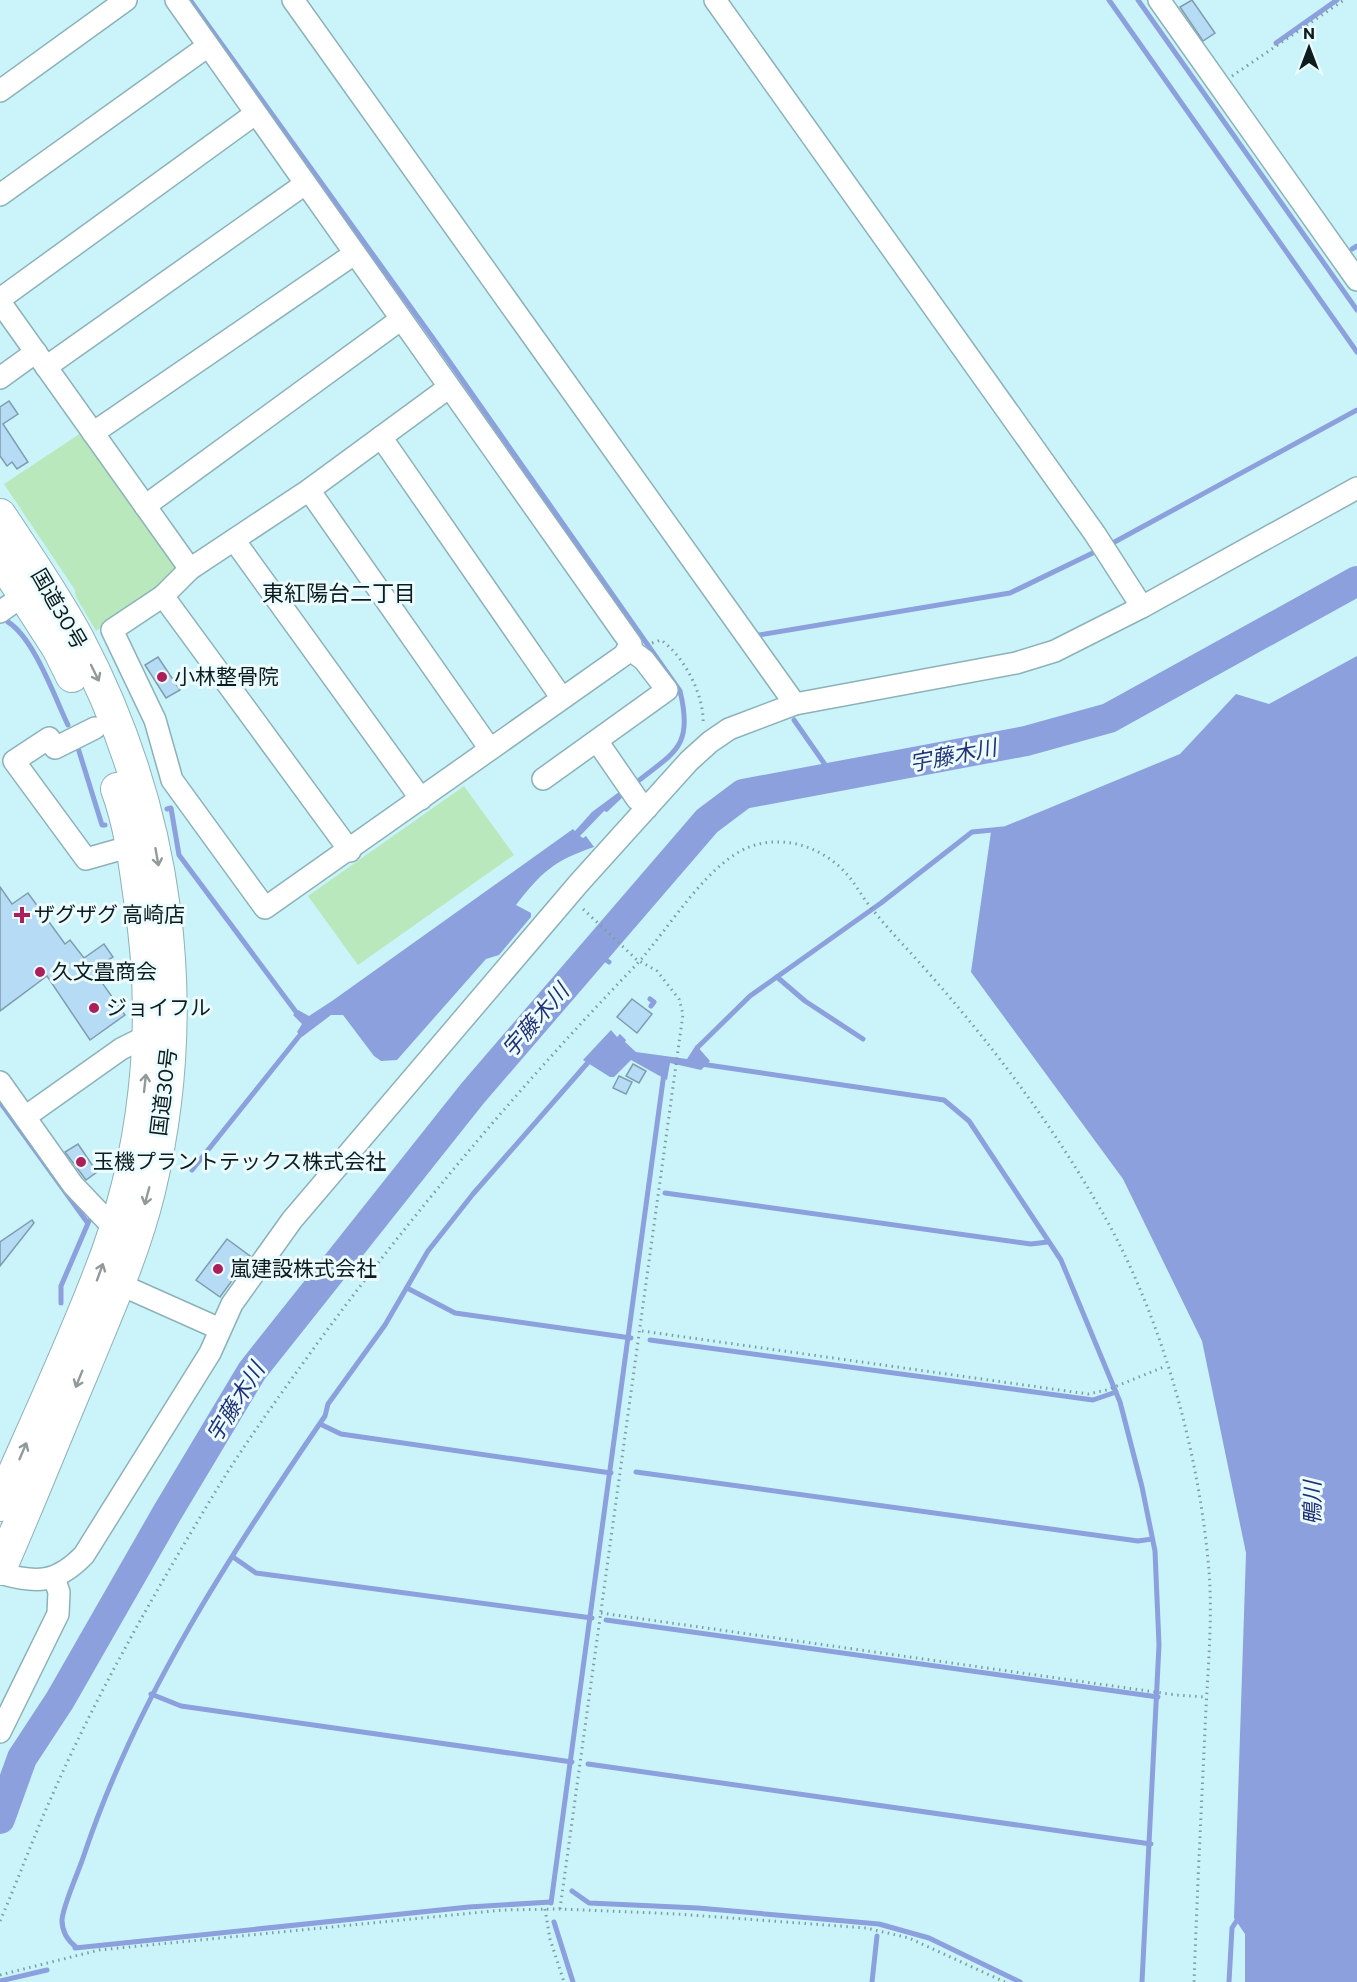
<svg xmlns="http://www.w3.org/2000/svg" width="1357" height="1982" font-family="Commissioner,'Noto Sans JP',sans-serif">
  <rect width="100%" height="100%" fill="#cbf4fa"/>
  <g fill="#b9e8bd">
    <path d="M84,431L180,567L149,598L96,631L76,597L75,590L4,484Z"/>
    <path d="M464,786L514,855L358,965L308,896Z"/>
  </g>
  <g fill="#8ba0dc">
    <path d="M1357,656V1982H1245V1934L1234,1918L1246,1553L1202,1341L1123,1179L971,972L991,832L1180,754L1236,694L1269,704Z"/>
    <path d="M623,789L626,794L607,812L604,811L580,836L583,838L586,836L594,847C553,861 542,872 516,905L531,913V917L499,955L486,959L397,1060L381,1061L374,1056L343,1015H331L302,1037L297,1032L302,1024L293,1015L298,1010L309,1016L332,1001L573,829L575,831L592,812Z"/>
    <path d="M611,1030L617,1037L620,1034L626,1040L625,1042L636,1052L687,1059L696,1045L710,1061L701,1070L670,1063L667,1080L631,1060L614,1077H610L583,1060Z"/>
  </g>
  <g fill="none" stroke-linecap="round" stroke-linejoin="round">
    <g stroke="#8ba0dc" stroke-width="5">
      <path d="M190,0L435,341L680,691C694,748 674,752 633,785"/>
      <path d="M1109,0L1357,352"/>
      <path d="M1138,0L1357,310"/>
      <path d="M1276,43L1337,0"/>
      <path d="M1352,249L1357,246"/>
      <path d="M1109,545L1357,410"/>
      <path d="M8,622C34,638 55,698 68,725"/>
      <path d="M759,635L1010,593L1101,549"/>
      <path d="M794,720L833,776"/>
      <path d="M78,748L102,825H105"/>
      <path d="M167,809L171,808L179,855L299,1016"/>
      <path d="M593,952L609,962"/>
      <path d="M777,977L805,1001L863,1039"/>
      <path d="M650,999L654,1002L651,1006"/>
      <path d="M696,1053L698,1047L750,996L881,903L972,832L1003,829"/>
      <path d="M701,1064L944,1100L969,1121L1061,1260L1120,1402L1142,1487L1155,1551L1159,1645L1142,1982"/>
      <path d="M0,1102L87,1222"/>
      <path d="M192,1170L304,1030"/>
      <path d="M665,1193L1031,1244L1048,1242"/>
      <path d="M407,1288L455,1313L631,1338"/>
      <path d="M61,1303V1286L89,1221"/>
      <path d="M650,1340L1093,1400L1116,1392"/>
      <path d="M320,1424L341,1434L611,1473"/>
      <path d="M636,1472L1138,1541L1152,1539"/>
      <path d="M233,1557L256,1573L592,1618"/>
      <path d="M606,1620L1158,1697"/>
      <path d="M151,1694L181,1706L572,1762"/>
      <path d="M588,1764L1151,1844"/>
      <path d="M572,1891L589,1903L698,1908L879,1924L929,1938L1020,1982"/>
      <path d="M551,1903L664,1073"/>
      <path d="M554,1922L573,1982"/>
      <path d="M76,1947C67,1940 62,1932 62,1920C63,1905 79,1871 84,1855C137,1697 231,1553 325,1416L328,1404L385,1325L428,1251L473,1194L591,1059"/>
      <path d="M75,1948L469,1907L551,1902"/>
      <path d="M0,1981L47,1970"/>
      <path d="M872,1982L877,1936"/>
      <path d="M1229,1982L1232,1928L1239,1917"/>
    </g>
    <path stroke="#8ba0dc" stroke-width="30" d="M0,1819L22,1758L60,1700L167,1513L252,1371L472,1094L707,821L743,794L1026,741L1109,718L1357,581"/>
  </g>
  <g fill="#b5dbf5" stroke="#809caf" stroke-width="1.5">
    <path d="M1192,0L1215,33L1203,41L1180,7Z"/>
    <path d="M9,401L18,414L3,424L28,462L17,469L12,462L7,466L0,456V407Z"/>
    <path d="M158,657L180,690L166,698L145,665Z"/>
    <path d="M0,887L12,904L28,893L65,944L70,940L84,958L104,944L113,957L93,970L125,1015L90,1040L47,976L0,1011Z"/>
    <path d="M632,999L652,1014L637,1033L617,1017Z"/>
    <path d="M633,1064L646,1071L639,1083L626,1076Z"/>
    <path d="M619,1076L632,1082L626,1094L613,1088Z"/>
    <path d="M78,1144L97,1172L86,1180L65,1152Z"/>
    <path d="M32,1220L34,1223L0,1266V1242Z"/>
    <path d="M227,1239L250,1256L220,1297L196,1280Z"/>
  </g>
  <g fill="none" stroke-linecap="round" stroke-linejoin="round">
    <defs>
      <g id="minor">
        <path d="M176,0L631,644L624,655L265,908L172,780L155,720L112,630L163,596L190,569L309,490L448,388"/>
        <path d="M293,0L795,704"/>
        <path d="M715,0L1095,534L1142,607"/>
        <path d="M1159,0L1357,280"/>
        <path d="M0,91L126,0"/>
        <path d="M0,195L208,46"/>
        <path d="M0,299L255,114"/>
        <path d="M0,302L190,569"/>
        <path d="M46,367L305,184"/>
        <path d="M0,378L36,352"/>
        <path d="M93,433L354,254"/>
        <path d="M381,437L561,697"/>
        <path d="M309,490L490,749"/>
        <path d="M145,506L400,320"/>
        <path d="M234,540L421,799"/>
        <path d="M163,596L350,851"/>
        <path d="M0,612L24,595"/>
        <path d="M95,728L55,748L49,738L14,761L86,859L132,846"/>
        <path d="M597,741L637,799L647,808"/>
        <path d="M543,779L667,690L644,660L628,648"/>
        <path d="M0,1082L73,1185L114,1228"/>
        <path d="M25,1117L121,1049L149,1035"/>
        <path d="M119,1284L220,1329"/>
        <path d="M0,1573C37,1584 57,1583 84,1555L210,1353L232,1304L292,1220L579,883L689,761L710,742L729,729L795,704L1016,663L1055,651L1142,607L1357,488"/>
        <path d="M0,1732L58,1614L59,1592L54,1578"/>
      </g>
      <g id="highway">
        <path d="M0,515C27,556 55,596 78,639C168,810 194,1004 149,1191C134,1253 107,1312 83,1371C55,1437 29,1503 0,1569"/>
        <path d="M0,558L58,648L72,676"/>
        <path d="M0,1505C33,1429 69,1353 99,1275C146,1157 160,1025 140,900C135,863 130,824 117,789"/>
      </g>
    </defs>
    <use href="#minor" stroke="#8cb2b8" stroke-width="24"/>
    <use href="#highway" stroke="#8cb2b8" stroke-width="34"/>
    <g stroke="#7e9da1" stroke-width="3" stroke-dasharray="1.5 4.5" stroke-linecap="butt">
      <path d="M1232,76L1344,0"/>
      <path d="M652,643L661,640C684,656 705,696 703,725"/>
      <path d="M642,1331L1088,1394L1107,1390L1166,1366"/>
      <path d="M601,1613L1176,1695L1206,1697"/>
      <path d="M545,1909L550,1939L564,1982"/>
      <path d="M560,1909L683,1014L679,999L657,971L636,959L582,908"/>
      <path d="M0,1921C18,1880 33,1838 51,1798C97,1693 155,1592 214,1494C246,1441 283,1391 319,1341C417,1208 522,1084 635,966C668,931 709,858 755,845C790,835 828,850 850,878C858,888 864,900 873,910C884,924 896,937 908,950C979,1028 1045,1113 1098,1205C1160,1310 1199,1449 1209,1571C1213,1624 1207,1677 1205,1730C1201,1814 1197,1898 1194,1982"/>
      <path d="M0,1975L99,1950L503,1910L560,1909L677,1914L866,1928L909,1938L1005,1982"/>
    </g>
    <use href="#minor" stroke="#fff" stroke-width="21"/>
    <use href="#highway" stroke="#fff" stroke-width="32"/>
  </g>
  <defs><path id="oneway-shaft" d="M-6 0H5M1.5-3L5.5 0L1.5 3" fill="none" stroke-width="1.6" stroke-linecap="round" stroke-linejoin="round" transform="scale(1.5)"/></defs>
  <g stroke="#92999a">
    <use href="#oneway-shaft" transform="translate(95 673) rotate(64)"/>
    <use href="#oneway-shaft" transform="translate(157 857) rotate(80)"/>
    <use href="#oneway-shaft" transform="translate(145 1083) rotate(-84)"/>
    <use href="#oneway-shaft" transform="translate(147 1196) rotate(105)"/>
    <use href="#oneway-shaft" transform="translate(100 1272) rotate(-70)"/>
    <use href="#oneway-shaft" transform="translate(79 1379) rotate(112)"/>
    <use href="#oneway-shaft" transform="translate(23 1451) rotate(-67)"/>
  </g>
  <g fill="#ac1e5c" stroke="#ecfcfe" stroke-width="2">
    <circle cx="162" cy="677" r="6"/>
    <path d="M19 906h6v6h6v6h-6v6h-6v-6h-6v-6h6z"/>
    <circle cx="40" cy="972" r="6"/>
    <circle cx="94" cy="1008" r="6"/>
    <circle cx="81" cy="1162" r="6"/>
    <circle cx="218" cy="1269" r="6"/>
  </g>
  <g text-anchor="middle" stroke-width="6" stroke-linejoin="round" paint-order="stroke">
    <g font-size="21" fill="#0d1c1e" stroke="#ecfcfe">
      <text transform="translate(59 609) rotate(60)" y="7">国道30号</text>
      <text transform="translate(164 1092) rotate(-83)" y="7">国道30号</text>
    </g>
    <g font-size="21" fill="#0d1c1e" stroke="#ecfcfe" text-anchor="start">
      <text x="174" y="684">小林整骨院</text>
      <text x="34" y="922">ザグザグ 高崎店</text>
      <text x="52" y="979">久文畳商会</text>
      <text x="106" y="1015">ジョイフル</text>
      <text x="93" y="1169">玉機プラントテックス株式会社</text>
      <text x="230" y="1276">嵐建設株式会社</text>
    </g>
    <g font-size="22" fill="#0d1c1e" stroke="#ecfcfe">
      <text x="339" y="601">東紅陽台二丁目</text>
    </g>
    <g font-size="22" font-style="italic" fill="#213176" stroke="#ecfcfe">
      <text transform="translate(953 755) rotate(-11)" y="8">宇藤木川</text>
      <text transform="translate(535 1020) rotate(-49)" y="8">宇藤木川</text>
      <text transform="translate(235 1402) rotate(-58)" y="8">宇藤木川</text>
      <text transform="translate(1312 1503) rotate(-90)" y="8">鴨川</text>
    </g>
  </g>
  <g transform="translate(1309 48)" stroke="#ecfcfe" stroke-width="4.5" paint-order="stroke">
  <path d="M0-4.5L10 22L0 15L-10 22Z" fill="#0d1c1e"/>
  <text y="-9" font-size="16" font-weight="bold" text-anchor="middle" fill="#0d1c1e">N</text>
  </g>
</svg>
